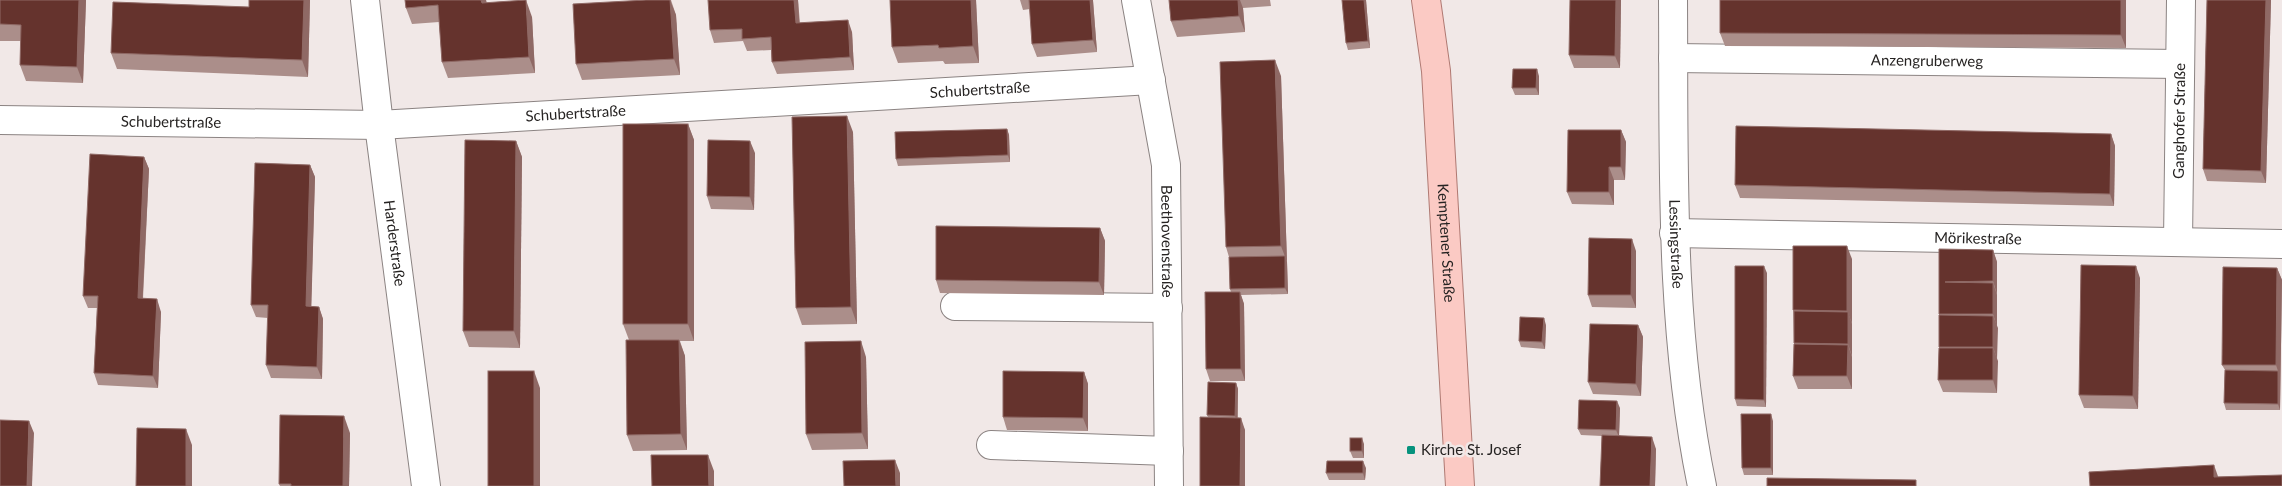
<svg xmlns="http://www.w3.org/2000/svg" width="2282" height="486" font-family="Lato,sans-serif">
  <rect width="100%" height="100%" fill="#f1e8e7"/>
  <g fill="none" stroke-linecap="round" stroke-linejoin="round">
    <defs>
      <g id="minor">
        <path id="s1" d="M365,0L379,125L426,486"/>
        <path id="s2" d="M1136,0L1166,165L1169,486"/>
        <path id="s3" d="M1673,0C1674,162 1669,327 1702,486"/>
        <path id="s4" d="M1673,58L2180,64"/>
        <path id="s5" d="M0,120L379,125L1151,80"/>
        <path id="s6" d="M1674,233L2282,244"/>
        <path id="s7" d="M2178,242L2181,0"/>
        <path d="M955,306L1168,308"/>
        <path d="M991,445L1169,451"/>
      </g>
      <g id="major">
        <path id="s8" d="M1426,0L1436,71L1460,486"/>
      </g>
    </defs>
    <use href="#minor" stroke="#8b8382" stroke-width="30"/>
    <use href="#major" stroke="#af7972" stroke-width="30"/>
    <use href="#minor" stroke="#fff" stroke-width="28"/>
    <use href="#major" stroke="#fbcac4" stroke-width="28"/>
  </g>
  <g fill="#ab8e8a">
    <path d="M0,0H86L83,83L26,81L20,65L21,41H0Z"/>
    <path d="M310,0L308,77L117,69L111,53Z"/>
    <path d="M405,0H486L487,3L532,17L535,73L448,78L442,62L439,22L412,24L406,8Z"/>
    <path d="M646,0H671L676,15L680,75L582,80L576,64Z"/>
    <path d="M798,0L800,23L852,32L854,70L777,74L772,62L771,50L747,51L743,41L714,43L710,30Z"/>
    <path d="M890,0H976L979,63L945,64L943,61L898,63L892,47Z"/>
    <path d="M1020,0H1093L1097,52L1037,57L1032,44L1030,9L1023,10Z"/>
    <path d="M1169,0H1270L1271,6L1243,8L1245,32L1177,37L1171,21Z"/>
    <path d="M1342,0H1366L1370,48L1348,50L1346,43Z"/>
    <path d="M1621,0L1620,68H1574L1569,55Z"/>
    <path d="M1720,0H2126V48L1725,46L1720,33Z"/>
    <path d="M2207,0H2271L2266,183L2207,181L2203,169Z"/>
    <path d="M1281,76L1288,294L1241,295L1244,304L1245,381H1210L1206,369L1231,292L1230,289L1229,257L1226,247Z"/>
    <path d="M1539,76V95H1515L1512,88Z"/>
    <path d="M688,124L694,140V341H680L685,356L687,450L633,451L627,435L629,340L623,324Z"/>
    <path d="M1007,129L1009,135L1010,162L898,166L896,159Z"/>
    <path d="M1621,130L1626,142L1625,180H1614V205L1572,204L1567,192Z"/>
    <path d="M853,132L857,324L802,325L796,308Z"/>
    <path d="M2111,134L2115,146L2114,206L1740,198L1735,185Z"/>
    <path d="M516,141L522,157L520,348L469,347L463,331Z"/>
    <path d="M755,153L754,210L711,209L707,196Z"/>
    <path d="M144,157L149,169L143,299L161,312L158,388L98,385L94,373L97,308H88L83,296Z"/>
    <path d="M310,165L315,177L311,306L319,307L323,319L322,379L271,378L266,365L268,318L256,317L251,305Z"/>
    <path d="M1100,228L1105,241L1104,295L940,293L936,280Z"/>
    <path d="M1993,250L1997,262V393L1943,392L1938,380L1939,348V314Z"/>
    <path d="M1636,251V308L1592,307L1588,295Z"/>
    <path d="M1852,259V389H1798L1793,376L1794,344L1793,310Z"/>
    <path d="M2277,268L2282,280L2280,410H2226L2224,403L2225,370L2222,365Z"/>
    <path d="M1767,273L1766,407L1737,406L1735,399Z"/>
    <path d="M2140,278L2138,409L2084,408L2079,395Z"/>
    <path d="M1546,325L1545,349L1521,347L1519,341Z"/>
    <path d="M1638,325L1643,337L1641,396L1593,394L1588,382Z"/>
    <path d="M866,357L868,449L812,450L806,434Z"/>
    <path d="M1084,372L1088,384V431L1007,430L1003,417Z"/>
    <path d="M1236,383L1238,389V417L1245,430L1208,417L1207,415Z"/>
    <path d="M1620,408L1619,435L1656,449L1655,486H1600L1602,436L1581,435L1578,429Z"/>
    <path d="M1773,421V475H1744L1742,468Z"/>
    <path d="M350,433L349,486H280L279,484Z"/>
    <path d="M1364,444V458H1353L1350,451Z"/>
    <path d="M1366,468L1365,480H1329L1326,473Z"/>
  </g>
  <g fill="#8f6965">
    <path d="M79,0H86L83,83L77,67Z"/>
    <path d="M304,0H310L308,77L302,60Z"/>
    <path d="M481,0H486L488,19L482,3Z"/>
    <path d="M526,0L532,17L535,73L529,57Z"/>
    <path d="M670,0L676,15L680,75L674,59Z"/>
    <path d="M794,0H798L800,35L796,23Z"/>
    <path d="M971,0H976L979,63L973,46Z"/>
    <path d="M1090,0H1093V1L1097,52L1093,40Z"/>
    <path d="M1238,0H1240L1243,8L1245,32L1239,16Z"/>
    <path d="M1364,0H1366L1370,48L1368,41Z"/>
    <path d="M1616,0H1621L1620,68L1615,56Z"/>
    <path d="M2121,0H2126V48L2121,35Z"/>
    <path d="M2266,0H2271L2266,183L2261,171Z"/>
    <path d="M848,20L852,32L854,70L850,57Z"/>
    <path d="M1275,60L1281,76L1287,262L1281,246Z"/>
    <path d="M1537,69L1539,76V95L1536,88Z"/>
    <path d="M847,116L853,132L857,324L851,307Z"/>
    <path d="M688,124L694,140V341L688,324Z"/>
    <path d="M1007,129L1009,135L1010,162L1008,155Z"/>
    <path d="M1621,130L1626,142L1625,180L1621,167Z"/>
    <path d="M2111,134L2115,146L2114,206L2110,194Z"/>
    <path d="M516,141L522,157L520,348L514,331Z"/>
    <path d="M750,141L755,153L754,210L750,197Z"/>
    <path d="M144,157L149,169L142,311L138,298Z"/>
    <path d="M310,165L315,177L311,319L306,306Z"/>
    <path d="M1609,167L1614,180V205L1609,192Z"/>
    <path d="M1100,228L1105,241L1104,295L1099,282Z"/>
    <path d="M1632,239L1636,251V308L1631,295Z"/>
    <path d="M1847,246L1852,259V323L1847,311Z"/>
    <path d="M1993,250L1997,262V294L1993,281Z"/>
    <path d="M1285,256L1287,262L1288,294L1285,288Z"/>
    <path d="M1764,266L1767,273L1766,407L1764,400Z"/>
    <path d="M2136,266L2140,278L2138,409L2133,396Z"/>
    <path d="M2277,268L2282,280L2280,410L2278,404V371L2276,365Z"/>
    <path d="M1993,283L1997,295V327L1993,314Z"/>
    <path d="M1240,292L1244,304L1245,381L1241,369Z"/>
    <path d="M157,299L161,312L158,388L153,376Z"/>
    <path d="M319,307L323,319L322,379L317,367Z"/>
    <path d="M1848,312L1852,324V356L1848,344Z"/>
    <path d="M1993,316L1998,328L1997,359L1993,347Z"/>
    <path d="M1544,318L1546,325L1545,349L1542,342Z"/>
    <path d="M1638,325L1643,337L1641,396L1636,384Z"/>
    <path d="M679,340L685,356L687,450L681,434Z"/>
    <path d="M861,341L866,357L868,449L862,433Z"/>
    <path d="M1848,345L1852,357V389L1847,376Z"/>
    <path d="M1993,348L1998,361L1997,393L1993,380Z"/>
    <path d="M534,371L540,388V486H534Z"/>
    <path d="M1084,372L1088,384V431L1083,418Z"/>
    <path d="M1236,383L1238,389L1237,423L1235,416Z"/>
    <path d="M1617,401L1620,408L1619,437L1616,430Z"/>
    <path d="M1771,414L1773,421V475L1771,468Z"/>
    <path d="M344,416L350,433L349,486H343Z"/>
    <path d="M1241,418L1245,430V486H1240Z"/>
    <path d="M29,421L34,433L32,486H27Z"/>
    <path d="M186,429L192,445V486H186Z"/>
    <path d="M1652,437L1656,449L1655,486H1650Z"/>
    <path d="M1362,438L1364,444V458L1362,451Z"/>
    <path d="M708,455L714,471V486H709Z"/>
    <path d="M895,460L900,473V486H896Z"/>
    <path d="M1363,461L1366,468L1365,480L1363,473Z"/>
    <path d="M2214,465L2220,482L2214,477Z"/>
  </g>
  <g fill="#65332d" stroke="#8f6965">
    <path d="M0,0H79L77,67L20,65L21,25L0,24Z"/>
    <path d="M249,0H304L302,60L111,53L113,2L249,7Z"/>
    <path d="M405,0H481L482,3L526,0L529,57L442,62L438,5L406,8Z"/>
    <path d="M646,0H670L674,59L576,64L573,4Z"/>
    <path d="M708,0H794L796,23L848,20L850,57L772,62L771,37L742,39V29L710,30Z"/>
    <path d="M890,0H971L973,46L939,48L938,45L892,47Z"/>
    <path d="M1029,0H1090L1093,40L1032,44Z"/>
    <path d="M1169,0H1238L1239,16L1171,21Z"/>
    <path d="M1342,0H1364L1368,41L1346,43Z"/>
    <path d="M1570,0H1616L1615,56L1569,55Z"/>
    <path d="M1720,0H2121V35L1720,33Z"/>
    <path d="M2207,0H2266L2261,171L2203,169Z"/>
    <path d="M1275,60L1281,246L1226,247L1220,62Z"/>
    <path d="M1513,69H1537L1536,88H1512Z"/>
    <path d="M847,116L851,307L796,308L792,117Z"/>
    <rect x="623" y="124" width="65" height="200"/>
    <path d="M1736,126L2111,134L2110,194L1735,185Z"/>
    <path d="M1007,129L1008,155L896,159L895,132Z"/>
    <path d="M1568,130H1621V167H1609V192H1567Z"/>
    <path d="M465,140L516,141L514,331H463Z"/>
    <path d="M708,140L750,141V197L707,196Z"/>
    <path d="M90,154L144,157L138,298L157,299L153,376L94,373L98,296H83Z"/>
    <path d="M255,163L310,165L306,306L319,307L317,367L266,365L268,305H251Z"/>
    <path d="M936,226L1100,228L1099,282L936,280Z"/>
    <path d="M1589,238L1632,239L1631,295H1588Z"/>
    <path d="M1793,246H1847V311L1793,310Z"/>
    <path d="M1939,249L1993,250V281L1945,282L1993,283V314H1939Z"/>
    <path d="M1285,256V288L1230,289L1229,257Z"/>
    <path d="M2081,265L2136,266L2133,396L2079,395Z"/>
    <path d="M1735,266H1764V400L1735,399Z"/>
    <path d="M2223,267L2277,268L2276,365H2222Z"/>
    <path d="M1205,292H1240L1241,369H1206Z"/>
    <path d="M1794,311L1848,312V344L1794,343Z"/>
    <path d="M1939,315L1993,316V347H1939Z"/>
    <path d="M1520,317L1544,318L1542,342L1519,341Z"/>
    <path d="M1590,324L1638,325L1636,384L1588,382Z"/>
    <path d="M626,340H679L681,434L627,435Z"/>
    <path d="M861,341L862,433L806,434L805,342Z"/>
    <path d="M1794,344L1848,345L1847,376H1793Z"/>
    <path d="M1939,348H1993V380H1938Z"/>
    <path d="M2225,370L2278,371V404L2224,403Z"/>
    <rect x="488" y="371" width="46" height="115"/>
    <path d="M1003,371L1084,372L1083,418L1003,417Z"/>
    <path d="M1208,382L1236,383L1235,416L1207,415Z"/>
    <path d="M1579,400L1617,401L1616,430L1578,429Z"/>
    <path d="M1741,414H1771V468H1742Z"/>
    <path d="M280,415L344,416L343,486H291V484H279Z"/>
    <path d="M1200,417L1241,418L1240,486H1200Z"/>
    <path d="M0,420L29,421L27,486H0Z"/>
    <path d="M137,428L186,429V486H136Z"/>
    <path d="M1602,435L1652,437L1650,486H1600Z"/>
    <rect x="1350" y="438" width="12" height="13"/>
    <path d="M651,455H708L709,486H652Z"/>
    <path d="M895,460L896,486H844L843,461Z"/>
    <path d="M1327,461H1363V473H1326Z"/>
    <path d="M2214,465V477L2282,475V486H2090L2089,472Z"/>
    <path d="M1767,478L1916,480V486H1767Z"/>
  </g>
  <rect fill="#06927d" stroke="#f1e8e7" stroke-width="2" x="1406" y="445" width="10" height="10" rx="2.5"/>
  <g text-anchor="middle" stroke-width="5" stroke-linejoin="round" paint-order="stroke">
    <g font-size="15" fill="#262322" stroke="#f1e8e7">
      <text dy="5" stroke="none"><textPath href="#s4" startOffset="254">Anzengruberweg</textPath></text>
      <text dy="5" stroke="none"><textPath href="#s5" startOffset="981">Schubertstraße</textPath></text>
      <text dy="5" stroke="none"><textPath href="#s5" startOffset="576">Schubertstraße</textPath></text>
      <text dy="5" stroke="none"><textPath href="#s7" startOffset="121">Ganghofer Straße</textPath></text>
      <text dy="5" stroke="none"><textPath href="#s5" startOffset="171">Schubertstraße</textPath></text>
      <text dy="5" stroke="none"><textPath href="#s6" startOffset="304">Mörikestraße</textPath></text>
      <text dy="5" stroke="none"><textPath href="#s2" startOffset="244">Beethovenstraße</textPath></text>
      <text dy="5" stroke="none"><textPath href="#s1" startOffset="245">Harderstraße</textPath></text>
      <text dy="5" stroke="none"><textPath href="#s8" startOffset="244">Kemptener Straße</textPath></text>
      <text dy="5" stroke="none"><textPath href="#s3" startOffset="244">Lessingstraße</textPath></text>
    </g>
    <g font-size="15" fill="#262322" stroke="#f1e8e7" text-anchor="start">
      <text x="1421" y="455">Kirche St. Josef</text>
    </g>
  </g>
</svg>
